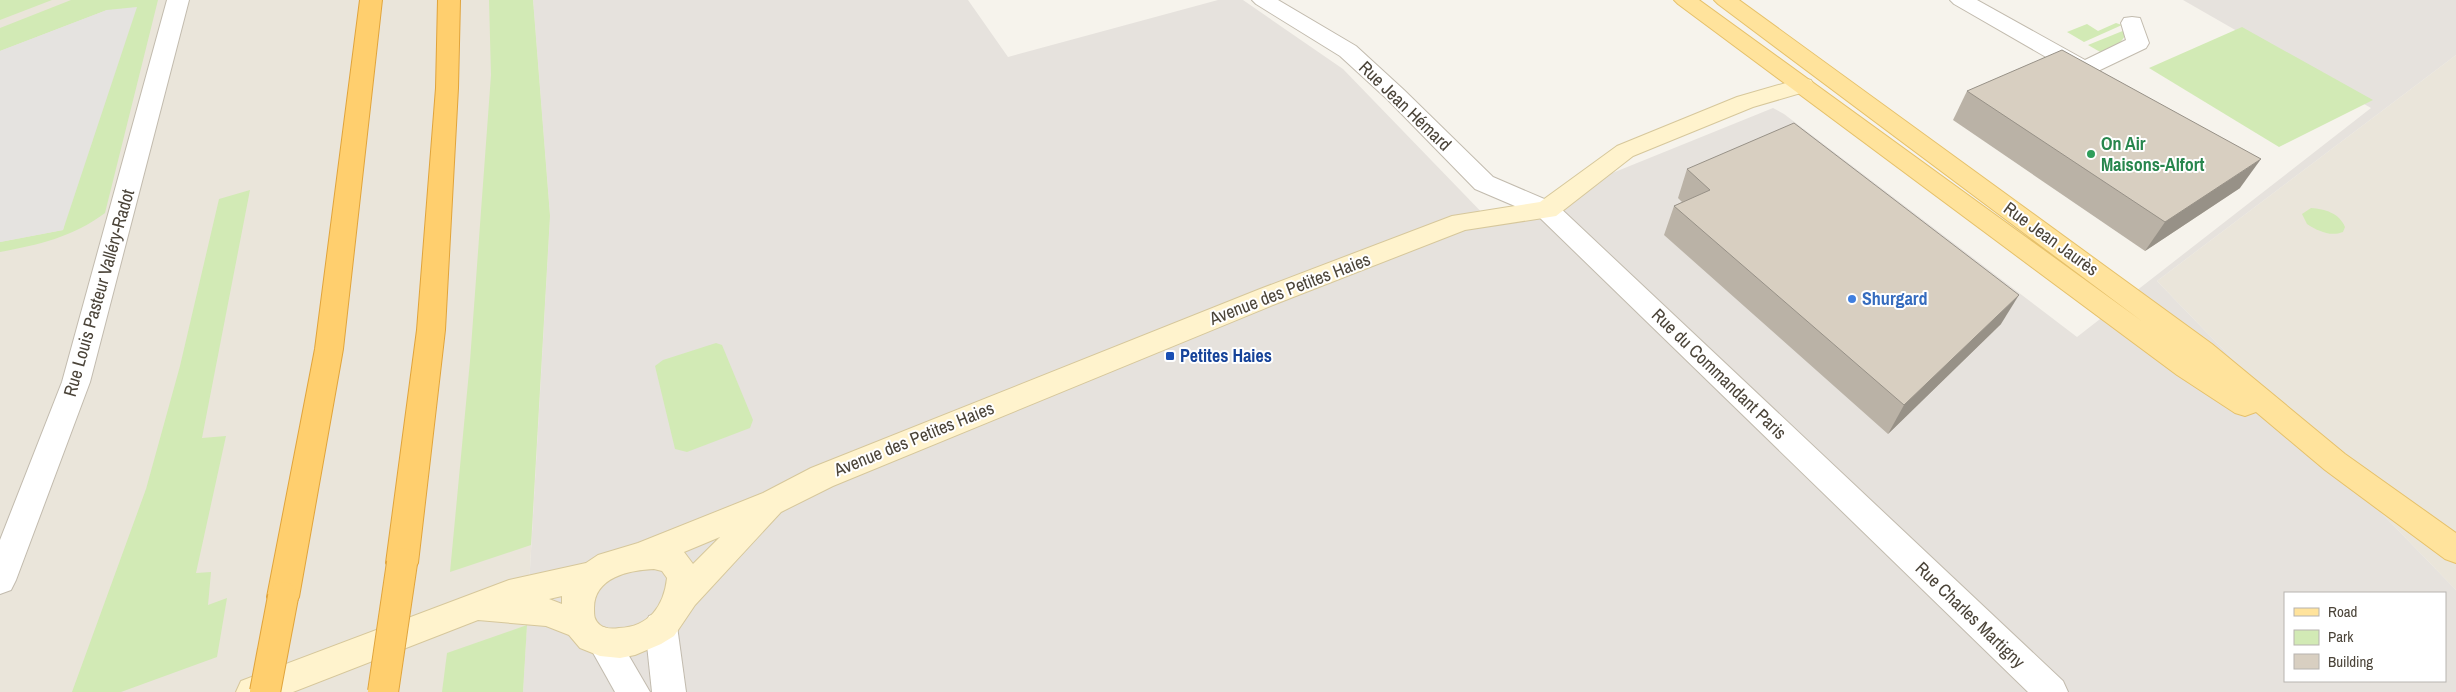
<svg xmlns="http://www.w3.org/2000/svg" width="2456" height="692" font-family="'Archivo Narrow',sans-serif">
  <rect width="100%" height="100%" fill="#f6f3ec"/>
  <g fill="#eae5da">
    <path d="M0,0H533L550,216L523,692H0Z"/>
    <path d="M2456,55V590L2157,281Z"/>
  </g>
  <path fill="#e6e2dd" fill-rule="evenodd" d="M533,0H968L1008,57L1218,0H1243L1343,69L1491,222L1773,108L1784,114L2077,337L2371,108L2183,0H2456V55L2157,281L2456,590V692H523L550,216ZM2285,593H2445V681H2285Z"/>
  <g fill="#d2eab5">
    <path d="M0,0H52L0,20Z"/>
    <path d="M71,0H158L105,213C73,237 38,245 0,252V242L63,230L107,10L0,51V28Z"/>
    <path d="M489,0H533L550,216L531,545L450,572L470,361L491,75Z"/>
    <path d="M2116,23L2122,25L2084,42L2067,32L2087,24L2098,31Z"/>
    <path d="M2242,27L2373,100L2279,147L2149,68Z"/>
    <path d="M2125,30V36C2119,45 2112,49 2102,53L2088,45Z"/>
    <path d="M250,190L202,438L226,436L196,573L211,572L208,605L227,598L217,657L121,692H72L146,489L180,366L219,199Z"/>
    <path d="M2311,208C2325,209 2339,213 2345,227L2343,232C2330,237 2318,231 2307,224L2302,214Z"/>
    <path d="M716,343L722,345L753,420L750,428L687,452L675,449L655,366L663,360Z"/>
    <path d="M527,625L523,692H442L447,653Z"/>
  </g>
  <path fill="#e5e3e0" d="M137,7L63,230L0,242V51L107,10Z"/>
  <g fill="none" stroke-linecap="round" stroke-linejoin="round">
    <defs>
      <g id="street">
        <path d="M167,0H189L90,382L16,580L11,590L0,594V540L62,382Z"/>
        <path d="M1252,0H1278L1356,46L1404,90L1493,177L1556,204L2063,681L2068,692H2028L1538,216L1475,189L1388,100L1340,56L1256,4Z"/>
        <path d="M1950,0H1977L2085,60L2126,40L2121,23L2124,18L2132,17L2140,18L2149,43L2146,48L2098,71L2095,76L2087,78L2079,76L1954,4Z"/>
        <path d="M661,612L673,616L677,626L686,692H652L645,626L649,616Z"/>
        <path d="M603,627L615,632L650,692H615L587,642L591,632Z"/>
      </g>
      <path id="secondary" d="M1803,78L1811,80L1814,85L1811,90L1753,107L1633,156L1556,216L1465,230L1278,303L833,486L781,512L695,605L674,636L661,644L635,655L620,658L600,656L580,648L569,635L546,626L478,620L293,692H236L241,681L509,580L586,563L598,555L638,543L763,493L811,468L1260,289L1452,216L1540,202L1617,146L1737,97ZM720,537L693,564L684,552ZM654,569L662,571L667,578C664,606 649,627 619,628C613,629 605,629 600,625C594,620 594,616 594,608C594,577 630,570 654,569ZM562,596V604L549,599Z"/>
      <path id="primary" d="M1674,0H1699L2143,322L1718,4L1714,0H1739L2212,344L2345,454L2456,533V563L2445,559L2325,470L2256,412L2245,416L2235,413L2177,375L1678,4Z"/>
      <g id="highway">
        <path d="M360,0H382L343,349L299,597L294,607L283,611L272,607L267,597L315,349Z"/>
        <path d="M438,0H460L458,88L445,330L418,563L413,572L402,576L391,572L386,563L417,330L436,88Z"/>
      </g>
    </defs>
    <use href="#street" stroke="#c2bbae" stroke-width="2"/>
    <use href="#secondary" stroke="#d6c79b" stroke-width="2"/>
    <use href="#primary" stroke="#e6c16a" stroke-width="2"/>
    <use href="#highway" stroke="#e0a43c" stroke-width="2"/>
    <use href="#street" fill="#fff" fill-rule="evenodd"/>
    <use href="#secondary" fill="#fff3cd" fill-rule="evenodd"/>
    <use href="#primary" fill="#ffe39c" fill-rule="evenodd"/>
    <use href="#highway" fill="#ffcf6e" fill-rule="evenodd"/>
    <defs>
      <g id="highway-bridge">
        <path d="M265,692L283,597"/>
        <path d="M383,692L402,563"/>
      </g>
    </defs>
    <use href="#highway-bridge" stroke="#e0a43c" stroke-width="32" stroke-linecap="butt"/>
    <use href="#highway-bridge" stroke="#ffcf6e" stroke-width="30"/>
  </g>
  <g fill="#bab2a6">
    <path d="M1967,91L2240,188L2145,251L1953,120Z"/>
    <path d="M1687,169L2001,324L1888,434L1664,235L1674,206L1682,202L1678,198Z"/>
  </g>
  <g fill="#979187">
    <path d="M2261,159L2240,188L2145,251L2165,222Z"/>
    <path d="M2019,295L2001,324L1888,434L1904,405Z"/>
  </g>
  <g fill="#d8cfc1" stroke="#979187">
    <path d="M2062,50L2261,159L2165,222L1967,91Z"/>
    <path d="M1794,123L2019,295L1904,405L1674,206L1710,190L1687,169Z"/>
  </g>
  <circle fill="#2e9e5b" stroke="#fff" stroke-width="2" cx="2091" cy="154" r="5"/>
  <circle fill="#3f7fe0" stroke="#fff" stroke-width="2" cx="1852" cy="299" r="5"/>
  <rect fill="#1a4fb4" stroke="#fff" stroke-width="2" x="1165" y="351" width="10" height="10" rx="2.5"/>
  <g text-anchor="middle" stroke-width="4" stroke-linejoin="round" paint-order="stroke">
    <g font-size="18" fill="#4b4439" stroke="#fff">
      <text transform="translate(1405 106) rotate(44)" y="6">Rue Jean Hémard</text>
      <text transform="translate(2051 239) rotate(36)" y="6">Rue Jean Jaurès</text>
      <text transform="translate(1290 289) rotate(-21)" y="6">Avenue des Petites Haies</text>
      <text transform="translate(99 293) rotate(-74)" y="6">Rue Louis Pasteur Valléry-Radot</text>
      <text transform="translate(1719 374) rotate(44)" y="6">Rue du Commandant Paris</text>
      <text transform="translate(914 439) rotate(-22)" y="6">Avenue des Petites Haies</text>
      <text transform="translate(1970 615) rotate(44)" y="6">Rue Charles Martigny</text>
    </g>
    <g font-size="18" font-weight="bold" fill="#27864d" stroke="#fff" text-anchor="start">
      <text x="2101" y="150">On Air<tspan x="2101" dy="21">Maisons-Alfort</tspan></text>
    </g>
    <g font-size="18" font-weight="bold" fill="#366cbe" stroke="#fff" text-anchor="start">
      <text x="1862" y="305">Shurgard</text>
    </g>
    <g font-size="18" font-weight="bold" fill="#164399" stroke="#fff" text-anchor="start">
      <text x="1180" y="362">Petites Haies</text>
    </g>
  </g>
  <rect x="2284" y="592" width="162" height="90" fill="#ffffff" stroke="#b7b4b0"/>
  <rect x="2294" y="608" width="25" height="8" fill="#ffe39c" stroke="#b7b4b0"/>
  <text x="2328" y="617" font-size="15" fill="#4b4439">Road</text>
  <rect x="2294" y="630" width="25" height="15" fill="#d2eab5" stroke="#b7b4b0"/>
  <text x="2328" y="642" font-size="15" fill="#4b4439">Park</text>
  <rect x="2294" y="654" width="25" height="15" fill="#d8cfc1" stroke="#b7b4b0"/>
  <text x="2328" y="667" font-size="15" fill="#4b4439">Building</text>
</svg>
